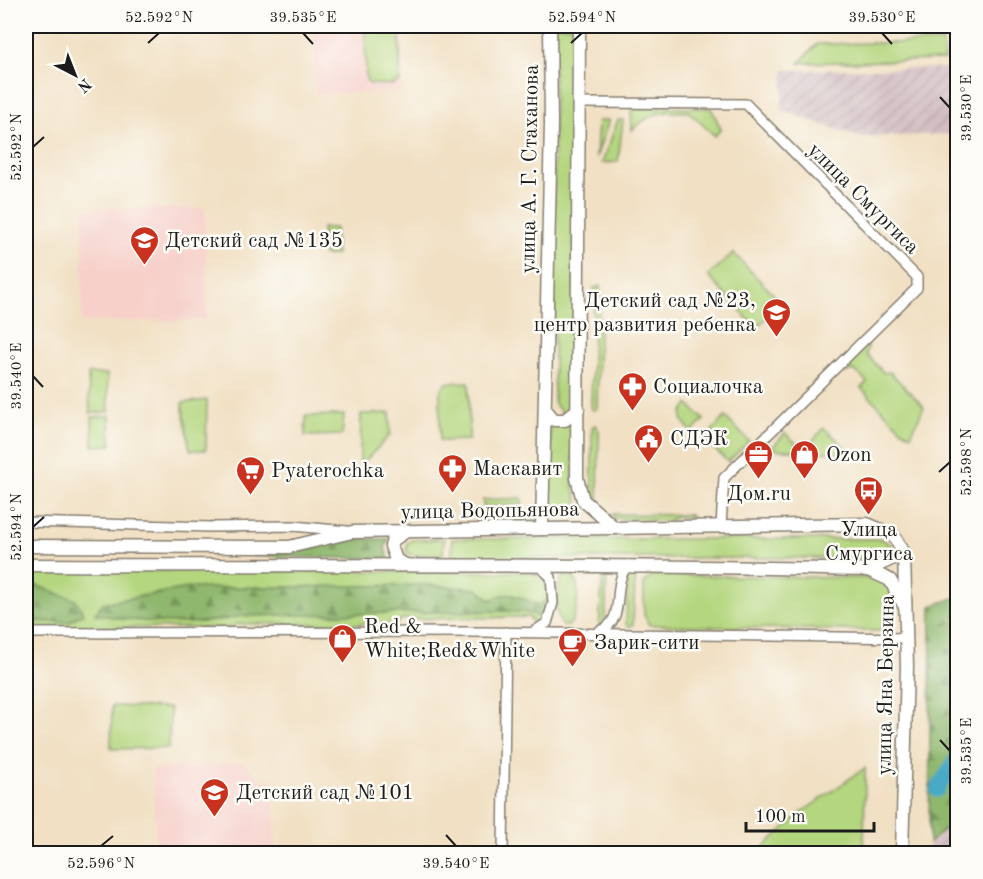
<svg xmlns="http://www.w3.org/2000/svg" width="983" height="879" font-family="'Old Standard TT',serif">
  <defs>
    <pattern id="industrial-furrows" width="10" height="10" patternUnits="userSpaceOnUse" patternTransform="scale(1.5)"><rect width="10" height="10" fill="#d2bec2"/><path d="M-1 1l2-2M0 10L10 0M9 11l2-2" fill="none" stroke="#b4a3a6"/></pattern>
    <pattern id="forest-firs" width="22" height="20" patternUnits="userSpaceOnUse" patternTransform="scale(1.5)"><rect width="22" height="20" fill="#8fb76d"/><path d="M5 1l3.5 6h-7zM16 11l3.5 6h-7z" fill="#749459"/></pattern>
  </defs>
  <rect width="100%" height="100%" fill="#fdfcf7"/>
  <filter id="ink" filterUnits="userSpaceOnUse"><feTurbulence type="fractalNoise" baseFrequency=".0167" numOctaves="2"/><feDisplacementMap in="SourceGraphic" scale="12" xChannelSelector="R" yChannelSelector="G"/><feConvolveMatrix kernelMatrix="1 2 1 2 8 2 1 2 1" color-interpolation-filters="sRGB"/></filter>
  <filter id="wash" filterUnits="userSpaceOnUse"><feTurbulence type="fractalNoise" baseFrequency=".008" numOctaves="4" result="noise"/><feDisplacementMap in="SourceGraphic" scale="24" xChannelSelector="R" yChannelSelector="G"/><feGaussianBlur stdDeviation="1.35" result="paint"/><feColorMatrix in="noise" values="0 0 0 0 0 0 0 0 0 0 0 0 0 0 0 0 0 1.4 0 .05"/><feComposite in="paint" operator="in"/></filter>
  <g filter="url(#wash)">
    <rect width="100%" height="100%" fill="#f1e0c3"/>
    <g fill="#f7d0ca">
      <path d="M314,26H403L401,92L315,94Z"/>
      <path d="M205,208L207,320L82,322L83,209Z"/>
      <path d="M244,763L260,779L273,781L276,853H156L153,769Z"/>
    </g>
    <g fill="url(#industrial-furrows)">
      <path d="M953,68L949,134L860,137L782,111L784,70Z"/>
      <path d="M957,821V853H926L929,845Z"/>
    </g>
    <g fill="#b4d67e" stroke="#68794d" stroke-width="1.5">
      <path d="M365,26H400V81L393,85L370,84L366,80Z"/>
      <path d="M554,26H575L574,406L570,411L562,413L554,403Z"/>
      <path d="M943,42L944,60L799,63L817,44Z"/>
      <path d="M631,108H711L721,129L715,136L689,112C661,111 653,111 632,130Z"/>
      <path d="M609,120L596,158L598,121Z"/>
      <path d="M618,120H623L618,162L602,163Z"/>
      <path d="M322,228H335L336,255H323Z"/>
      <path d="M733,253L782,303L756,328L708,276Z"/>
      <path d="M600,286L597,408L594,410L591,409L594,288Z"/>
      <path d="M866,344L868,347L866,354L884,373L890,372L924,407L911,435L901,429L861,388L867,382L854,370L843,373L840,370Z"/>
      <path d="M88,374H107L109,412L90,413Z"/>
      <path d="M469,382V440L440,441V391L446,383Z"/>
      <path d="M207,400L206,450H190L182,403Z"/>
      <path d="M688,404L704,420L692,432C682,422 677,416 688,404Z"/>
      <path d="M390,413V435L364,462H360L361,414Z"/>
      <path d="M344,415L342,435L305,436L306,416Z"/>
      <path d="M110,416L111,445L93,446L92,417Z"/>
      <path d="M725,417L749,441L728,462L704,439Z"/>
      <path d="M550,424H573V484L579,506L556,507L551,503Z"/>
      <path d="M595,425L599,431L598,503L593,498L592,489V427Z"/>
      <path d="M824,428L848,450L844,453L771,449L785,433L804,450Z"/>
      <path d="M522,498V505L483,506V500Z"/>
      <path d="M613,514L691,515V518H673L669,521L612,518Z"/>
      <path d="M500,515H537L538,519L500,522Z"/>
      <path d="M444,539L443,555H411L406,552L407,543L412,540Z"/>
      <path d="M452,539H882L894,547V554L889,558H452Z"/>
      <path d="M26,570L525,572L544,577C552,589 551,612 542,624L535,625L529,617L402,619L396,624H237L232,628L26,627Z"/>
      <path d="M603,574L607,577L605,623L599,626Z"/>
      <path d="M571,575C583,583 577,618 568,626H563C554,616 556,587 563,576Z"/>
      <path d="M633,575L635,578L633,624L629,627L626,624L628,580Z"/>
      <path d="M653,575L878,578L890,588L894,624L883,631L649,625L644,614V583Z"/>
      <path d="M112,706L170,708L169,748L111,749Z"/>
      <path d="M865,768L864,853H757L801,813Z"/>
    </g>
    <g fill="url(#forest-firs)" stroke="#566a44" stroke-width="1.5">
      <path d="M353,539H389L385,548L389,559L253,556V553L298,551Z"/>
      <path d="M26,584L35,585L76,600L83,613L69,622L26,621Z"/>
      <path d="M428,585L477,589L491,600C510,587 521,600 540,605L547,600L545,621L532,613L503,611L241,616C194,628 142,623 95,614L103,603L188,588Z"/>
      <path d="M957,597V818L929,843L931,606Z"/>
    </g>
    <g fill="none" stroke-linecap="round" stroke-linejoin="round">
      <path stroke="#49aac8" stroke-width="15" d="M937,790L958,756"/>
    </g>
  </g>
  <g filter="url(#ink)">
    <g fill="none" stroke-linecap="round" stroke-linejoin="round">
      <defs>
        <g id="minor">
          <path d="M579,103L746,104L917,277V288L724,478L721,526"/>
          <path d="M26,522L211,527L293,526L347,531"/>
          <path d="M599,631C629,621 609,582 629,565"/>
          <path d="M533,632L547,623L553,603L551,577L538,565"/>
          <path d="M26,633L484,632L907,638"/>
          <path d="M503,854L506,632"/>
        </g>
        <g id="major">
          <path d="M579,26L577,478L583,500L615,528"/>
          <path d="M545,409L554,420H565L578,409"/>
          <path d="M542,529L551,124L550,26"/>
          <path d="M405,532L393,540L391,546L396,560L406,565"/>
          <path d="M26,546L289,547L352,532L867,524L893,535L904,553L907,666L902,854"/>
          <path d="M26,565C306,566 587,563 868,570L890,580L904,605"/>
          <path d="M868,570L904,553"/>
        </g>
      </defs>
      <use href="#minor" stroke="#867e70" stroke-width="12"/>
      <use href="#major" stroke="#867e70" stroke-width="15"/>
      <use href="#minor" stroke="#fff" stroke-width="9"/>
      <use href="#major" stroke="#fff" stroke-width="12"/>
    </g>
  </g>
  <path fill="none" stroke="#1c1c1c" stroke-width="2" d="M303,33L313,44M882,33L892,44M148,43L159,33M571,43L582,33M940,97L950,108M33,147L44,137M33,376L43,387M939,472L950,462M33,527L44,517M940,740L950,751M446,835L456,846M101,846L113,836"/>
  <defs>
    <symbol id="school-pin" viewBox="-11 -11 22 30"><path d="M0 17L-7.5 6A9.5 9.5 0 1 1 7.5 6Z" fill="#c8321e" stroke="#fdfcf7"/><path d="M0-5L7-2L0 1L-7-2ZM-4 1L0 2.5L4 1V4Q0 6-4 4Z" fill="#fff"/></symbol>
    <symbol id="pharmacy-pin" viewBox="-11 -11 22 30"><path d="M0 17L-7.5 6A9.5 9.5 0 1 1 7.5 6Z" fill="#c8321e" stroke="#fdfcf7"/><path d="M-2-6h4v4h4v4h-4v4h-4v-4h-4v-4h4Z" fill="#fff"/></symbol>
    <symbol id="civic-pin" viewBox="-11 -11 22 30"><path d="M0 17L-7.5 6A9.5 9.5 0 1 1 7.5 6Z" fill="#c8321e" stroke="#fdfcf7"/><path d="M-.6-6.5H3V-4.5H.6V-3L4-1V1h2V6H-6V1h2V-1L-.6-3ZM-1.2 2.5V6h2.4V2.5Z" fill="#fff"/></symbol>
    <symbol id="office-pin" viewBox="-11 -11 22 30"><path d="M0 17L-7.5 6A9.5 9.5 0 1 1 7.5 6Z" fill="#c8321e" stroke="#fdfcf7"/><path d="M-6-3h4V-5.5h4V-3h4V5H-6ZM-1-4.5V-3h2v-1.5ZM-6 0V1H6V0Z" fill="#fff"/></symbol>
    <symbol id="shop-pin" viewBox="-11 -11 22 30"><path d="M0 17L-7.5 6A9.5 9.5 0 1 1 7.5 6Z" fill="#c8321e" stroke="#fdfcf7"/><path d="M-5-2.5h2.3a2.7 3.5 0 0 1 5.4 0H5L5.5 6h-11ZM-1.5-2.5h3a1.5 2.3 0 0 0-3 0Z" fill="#fff"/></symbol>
    <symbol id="supermarket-pin" viewBox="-11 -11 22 30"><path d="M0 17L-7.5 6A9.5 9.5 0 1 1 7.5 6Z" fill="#c8321e" stroke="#fdfcf7"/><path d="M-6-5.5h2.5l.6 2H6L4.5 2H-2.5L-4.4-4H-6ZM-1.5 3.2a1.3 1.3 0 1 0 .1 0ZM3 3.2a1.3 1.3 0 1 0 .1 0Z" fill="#fff"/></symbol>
    <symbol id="bus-pin" viewBox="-11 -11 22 30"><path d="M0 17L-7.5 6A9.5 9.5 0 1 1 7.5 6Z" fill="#c8321e" stroke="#fdfcf7"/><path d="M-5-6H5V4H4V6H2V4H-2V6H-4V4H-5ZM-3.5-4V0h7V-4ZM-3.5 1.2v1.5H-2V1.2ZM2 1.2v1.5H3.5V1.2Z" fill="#fff"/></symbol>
    <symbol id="cafe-pin" viewBox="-11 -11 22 30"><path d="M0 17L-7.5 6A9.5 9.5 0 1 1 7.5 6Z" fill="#c8321e" stroke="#fdfcf7"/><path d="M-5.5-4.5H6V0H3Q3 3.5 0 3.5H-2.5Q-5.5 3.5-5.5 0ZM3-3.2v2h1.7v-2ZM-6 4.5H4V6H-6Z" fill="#fff"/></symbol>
  </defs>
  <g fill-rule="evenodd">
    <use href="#school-pin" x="128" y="224" width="33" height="45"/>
    <use href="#school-pin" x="760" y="296" width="33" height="45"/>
    <use href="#pharmacy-pin" x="616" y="370" width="33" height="45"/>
    <use href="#civic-pin" x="632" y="422" width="33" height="45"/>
    <use href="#office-pin" x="742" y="438" width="33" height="45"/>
    <use href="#shop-pin" x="788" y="438" width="33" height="45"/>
    <use href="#pharmacy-pin" x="436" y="452" width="33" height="45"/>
    <use href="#supermarket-pin" x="234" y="454" width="33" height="45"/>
    <use href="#bus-pin" x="852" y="474" width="33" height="45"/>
    <use href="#shop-pin" x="326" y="622" width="33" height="45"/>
    <use href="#cafe-pin" x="556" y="626" width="33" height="45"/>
    <use href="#school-pin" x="198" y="776" width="33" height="45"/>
  </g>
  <g text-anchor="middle" stroke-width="5" stroke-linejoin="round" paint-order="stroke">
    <g font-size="21" fill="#1c1c1c" stroke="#fdfcf7">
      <text transform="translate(529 169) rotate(-89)" y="7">улица А. Г. Стаханова</text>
      <text transform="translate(864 198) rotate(45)" y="7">улица Смургиса</text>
      <text transform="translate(490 510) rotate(-1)" y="7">улица Водопьянова</text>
      <text transform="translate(885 685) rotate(-89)" y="7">улица Яна Берзина</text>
    </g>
    <g font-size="21" fill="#1c1c1c" stroke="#fdfcf7" text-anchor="start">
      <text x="165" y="247">Детский сад №135</text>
      <text x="756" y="307" text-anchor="end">Детский сад №23,<tspan x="756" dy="24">центр развития ребенка</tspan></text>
      <text x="653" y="393">Социалочка</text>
      <text x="670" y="445">СДЭК</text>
      <text x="826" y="461">Ozon</text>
      <text x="473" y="475">Маскавит</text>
      <text x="271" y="477">Pyaterochka</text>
      <text x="759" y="500" text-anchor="middle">Дом.ru</text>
      <text x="869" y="536" text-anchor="middle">Улица<tspan x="869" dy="24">Смургиса</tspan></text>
      <text x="364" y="633">Red &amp;<tspan x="364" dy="24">White;Red&amp;White</tspan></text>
      <text x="594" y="649">Зарик-сити</text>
      <text x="236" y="799">Детский сад №101</text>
    </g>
  </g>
  <rect width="983" height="879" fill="none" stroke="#fdfcf7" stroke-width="66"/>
  <g transform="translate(75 75) rotate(138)" stroke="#fdfcf7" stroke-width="4.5" paint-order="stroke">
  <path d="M0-4.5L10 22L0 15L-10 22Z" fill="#1c1c1c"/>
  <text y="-9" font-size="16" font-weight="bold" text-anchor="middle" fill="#1c1c1c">N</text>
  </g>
  <path d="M746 822v9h128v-9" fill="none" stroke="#1c1c1c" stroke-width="3"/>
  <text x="755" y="822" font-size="18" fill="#1c1c1c" stroke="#fdfcf7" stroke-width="4.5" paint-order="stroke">100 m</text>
  <rect x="33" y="33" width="917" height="813" fill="none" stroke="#1c1c1c" stroke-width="2"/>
  <g font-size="15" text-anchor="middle" fill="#1c1c1c">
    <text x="159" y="22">52.592°N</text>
    <text x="303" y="22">39.535°E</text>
    <text x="582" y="22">52.594°N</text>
    <text x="882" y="22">39.530°E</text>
    <text transform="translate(966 108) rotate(-90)" y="5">39.530°E</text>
    <text transform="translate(16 147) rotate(-90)" y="5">52.592°N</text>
    <text transform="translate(16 376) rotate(-90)" y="5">39.540°E</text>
    <text transform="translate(966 462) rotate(-90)" y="5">52.598°N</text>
    <text transform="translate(16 527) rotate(-90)" y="5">52.594°N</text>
    <text transform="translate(966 751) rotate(-90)" y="5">39.535°E</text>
    <text x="101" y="868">52.596°N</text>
    <text x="456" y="868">39.540°E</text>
  </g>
</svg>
